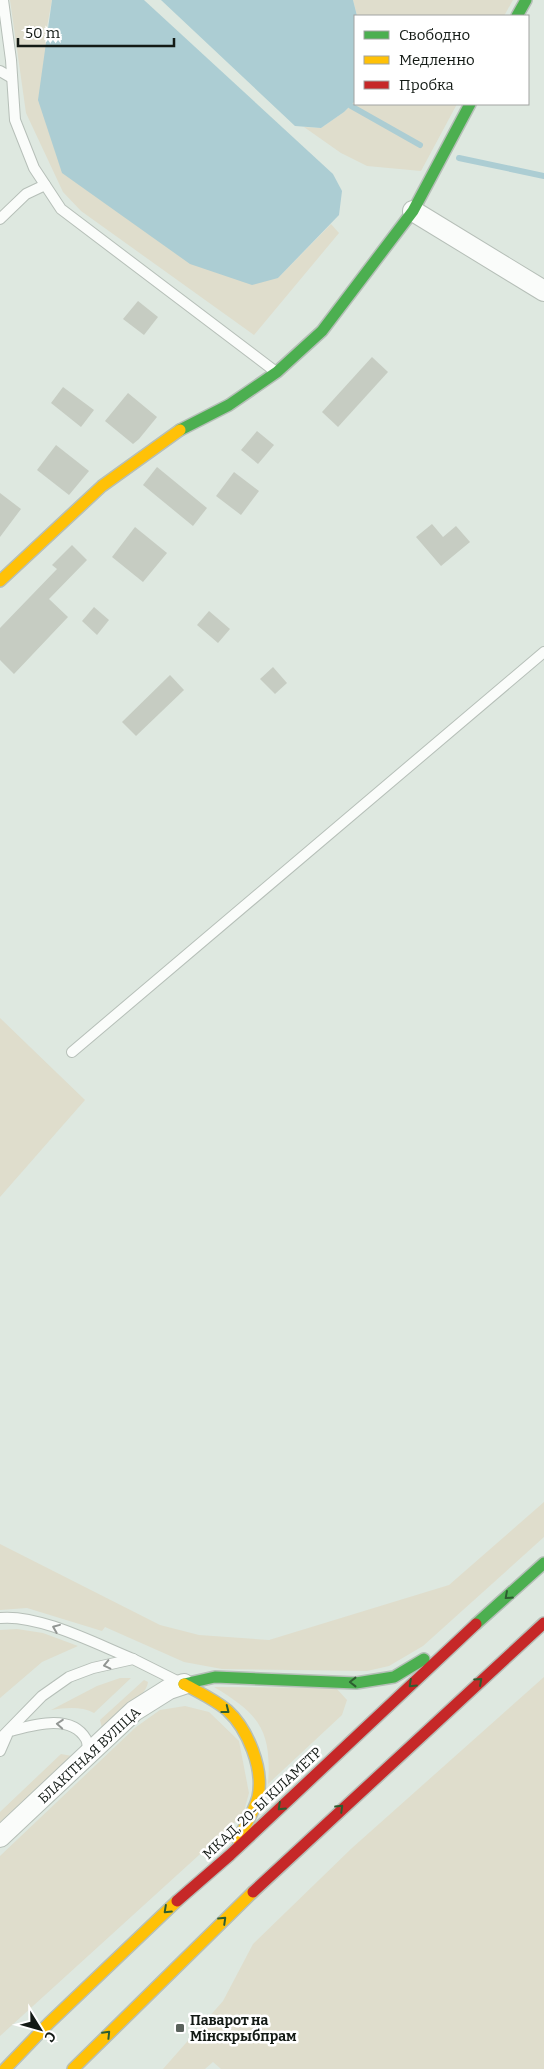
<svg xmlns="http://www.w3.org/2000/svg" width="544" height="2069" font-family="Bitter,serif">
  <rect width="100%" height="100%" fill="#dee8e0"/>
  <g fill="#dfddcc">
    <path d="M10,0H52L46,32L278,278L331,224L339,233L254,335L81,211L63,192L26,113Z"/>
    <path d="M353,0H513L504,16H357Z"/>
    <path d="M355,101V104H457L421,171L367,166L341,153L304,127L321,128L344,112Z"/>
    <path d="M0,1018L85,1100L0,1197Z"/>
    <path d="M544,1502V1537L423,1646L389,1666L367,1671L222,1669L184,1662L105,1627L102,1631L27,1608L0,1610V1544L160,1625L199,1635L269,1640L449,1585Z"/>
    <path d="M17,1629L43,1633L78,1646L42,1662L0,1698V1630Z"/>
    <path d="M544,1677V2069H221L213,2062L205,2069H163L223,2001L253,1944L352,1848Z"/>
    <path d="M120,1678H131L94,1713C81,1706 65,1708 51,1710L97,1686Z"/>
    <path d="M144,1680L148,1682C147,1696 114,1719 102,1728L100,1720Z"/>
    <path d="M214,1687L336,1688L347,1700L342,1715L268,1784C272,1730 259,1714 214,1687Z"/>
    <path d="M185,1706L209,1712L239,1741L249,1793L243,1815L0,2036V1856L136,1727L160,1710Z"/>
    <path d="M61,1754L72,1756L0,1824V1812Z"/>
  </g>
  <g fill="#accdd3">
    <path d="M52,0H144L333,174L342,191L339,215L278,278L252,285L190,264L62,173L38,100Z"/>
    <path d="M161,0H353L357,16H355V101L344,112L321,128L295,126Z"/>
  </g>
  <g fill="none" stroke-linecap="round" stroke-linejoin="round">
    <g stroke="#accdd3" stroke-width="6">
      <path d="M351,106L420,145"/>
      <path d="M459,158L544,176"/>
    </g>
  </g>
  <g fill="#c6ccc2">
    <path d="M138,301L158,317L144,335L123,319Z"/>
    <path d="M372,357L388,372L338,427L322,412Z"/>
    <path d="M63,387L94,410L81,427L51,403Z"/>
    <path d="M128,393L157,417L139,439L133,444L105,421Z"/>
    <path d="M257,431L274,445L258,464L241,450Z"/>
    <path d="M56,445L89,471L69,495L37,470Z"/>
    <path d="M157,467L207,508L193,526L143,485Z"/>
    <path d="M234,472L259,491L241,515L216,496Z"/>
    <path d="M0,493L21,509L0,537Z"/>
    <path d="M432,524L443,537L456,526L470,542L441,566L416,537Z"/>
    <path d="M135,527L167,553L143,582L112,557Z"/>
    <path d="M72,545L87,560L49,599L68,617L14,674L0,660V628L57,569L52,565Z"/>
    <path d="M94,607L109,620L97,635L82,621Z"/>
    <path d="M209,611L230,629L218,643L197,625Z"/>
    <path d="M273,667L287,683L275,694L260,679Z"/>
    <path d="M170,675L184,690L136,736L122,722Z"/>
  </g>
  <g fill="none" stroke-linecap="round" stroke-linejoin="round">
    <defs>
      <g id="lane">
        <path d="M3,0L11,60L15,120L34,168L61,209L276,372"/>
        <path d="M0,71L12,78"/>
        <path d="M0,219L26,194L45,185"/>
        <path d="M72,1052L544,652"/>
        <path d="M0,1618C39,1614 96,1644 133,1659"/>
        <path d="M10,1731C33,1725 71,1713 86,1739C88,1743 88,1749 88,1754"/>
        <path d="M0,1739L42,1696L69,1677L93,1668L133,1659L183,1684"/>
        <path d="M0,1751L7,1735"/>
      </g>
      <g id="street">
        <path d="M413,211L544,291"/>
        <path d="M0,1837L134,1711L169,1689L184,1684"/>
      </g>
      <g id="fast">
        <path d="M517,16L526,0"/>
        <path d="M180,430L229,405L277,372L322,331L413,211L470,104"/>
        <path d="M476,1624L544,1563"/>
        <path d="M184,1684L215,1677L356,1683L394,1677L424,1659"/>
      </g>
      <g id="slow">
        <path d="M0,581L102,486L180,430"/>
        <path d="M184,1684C198,1692 214,1699 227,1710C248,1729 264,1769 258,1797C254,1812 245,1826 238,1839"/>
        <path d="M5,2069L49,2023L177,1901"/>
        <path d="M73,2069L253,1892"/>
      </g>
      <g id="jam">
        <path d="M253,1892L544,1623"/>
        <path d="M177,1901L230,1855L476,1624"/>
      </g>
    </defs>
    <use href="#lane" stroke="#b6bfb8" stroke-width="12"/>
    <use href="#street" stroke="#b6bfb8" stroke-width="22"/>
    <use href="#fast" stroke="#b6bfb8" stroke-width="14"/>
    <use href="#slow" stroke="#b6bfb8" stroke-width="14"/>
    <use href="#jam" stroke="#b6bfb8" stroke-width="14"/>
    <use href="#lane" stroke="#fafcfa" stroke-width="10"/>
    <use href="#street" stroke="#fafcfa" stroke-width="20"/>
    <use href="#fast" stroke="#4caf50" stroke-width="11"/>
    <use href="#slow" stroke="#ffc107" stroke-width="11"/>
    <use href="#jam" stroke="#c62828" stroke-width="11"/>
  </g>
  <defs><path id="oneway-chevron" d="M-2-3.5L2.5 0L-2 3.5" fill="none" stroke-width="1.6" stroke-linecap="round" stroke-linejoin="round" transform="scale(1.25)"/></defs>
  <g stroke="#2d5d30">
    <use href="#oneway-chevron" transform="translate(508 1596) rotate(138)"/>
    <use href="#oneway-chevron" transform="translate(479 1681) rotate(-42)"/>
    <use href="#oneway-chevron" transform="translate(353 1682) rotate(180)"/>
    <use href="#oneway-chevron" transform="translate(412 1684) rotate(137)"/>
    <use href="#oneway-chevron" transform="translate(226 1710) rotate(38)"/>
    <use href="#oneway-chevron" transform="translate(281 1807) rotate(137)"/>
    <use href="#oneway-chevron" transform="translate(340 1808) rotate(-44)"/>
    <use href="#oneway-chevron" transform="translate(167 1910) rotate(137)"/>
    <use href="#oneway-chevron" transform="translate(223 1920) rotate(-44)"/>
    <use href="#oneway-chevron" transform="translate(107 2034) rotate(-46)"/>
  </g>
  <g stroke="#929693">
    <use href="#oneway-chevron" transform="translate(56 1628) rotate(-158)"/>
    <use href="#oneway-chevron" transform="translate(107 1665) rotate(167)"/>
    <use href="#oneway-chevron" transform="translate(60 1724) rotate(-176)"/>
  </g>
  <rect fill="#5a625c" stroke="#fff" stroke-width="2" x="175" y="2023" width="10" height="10" rx="2.5"/>
  <g text-anchor="middle" stroke-width="5" stroke-linejoin="round" paint-order="stroke">
    <g font-size="14" fill="#131a15" stroke="#fff">
      <text transform="translate(89 1755) rotate(-43)" y="5">БЛАКІТНАЯ ВУЛІЦА</text>
      <text transform="translate(262 1803) rotate(-43)" y="5">МКАД, 20-Ы КІЛАМЕТР</text>
    </g>
    <g font-size="14" font-weight="bold" fill="#131a15" stroke="#fff" text-anchor="start">
      <text x="190" y="2025">Паварот на<tspan x="190" dy="16">Мінскрыбпрам</tspan></text>
    </g>
  </g>
  <rect x="354" y="15" width="175" height="90" fill="#ffffff" stroke="#a1a3a1"/>
  <rect x="364" y="31" width="25" height="8" fill="#4caf50" stroke="#a1a3a1"/>
  <text x="399" y="40" font-size="15" fill="#131a15">Свободно</text>
  <rect x="364" y="56" width="25" height="8" fill="#ffc107" stroke="#a1a3a1"/>
  <text x="399" y="65" font-size="15" fill="#131a15">Медленно</text>
  <rect x="364" y="81" width="25" height="8" fill="#c62828" stroke="#a1a3a1"/>
  <text x="399" y="90" font-size="15" fill="#131a15">Пробка</text>
  <g transform="translate(40 2029) rotate(127)" stroke="#ffffff" stroke-width="4" paint-order="stroke">
  <path d="M0-4L9 19L0 12L-9 19Z" fill="#131a15"/>
  <text y="-8" font-size="14" font-weight="bold" text-anchor="middle" fill="#131a15">С</text>
  </g>
  <path d="M18 38v8h156v-8" fill="none" stroke="#131a15" stroke-width="2.5"/>
  <text x="25" y="38" font-size="15" fill="#131a15" stroke="#ffffff" stroke-width="4" paint-order="stroke">50 m</text>
</svg>
